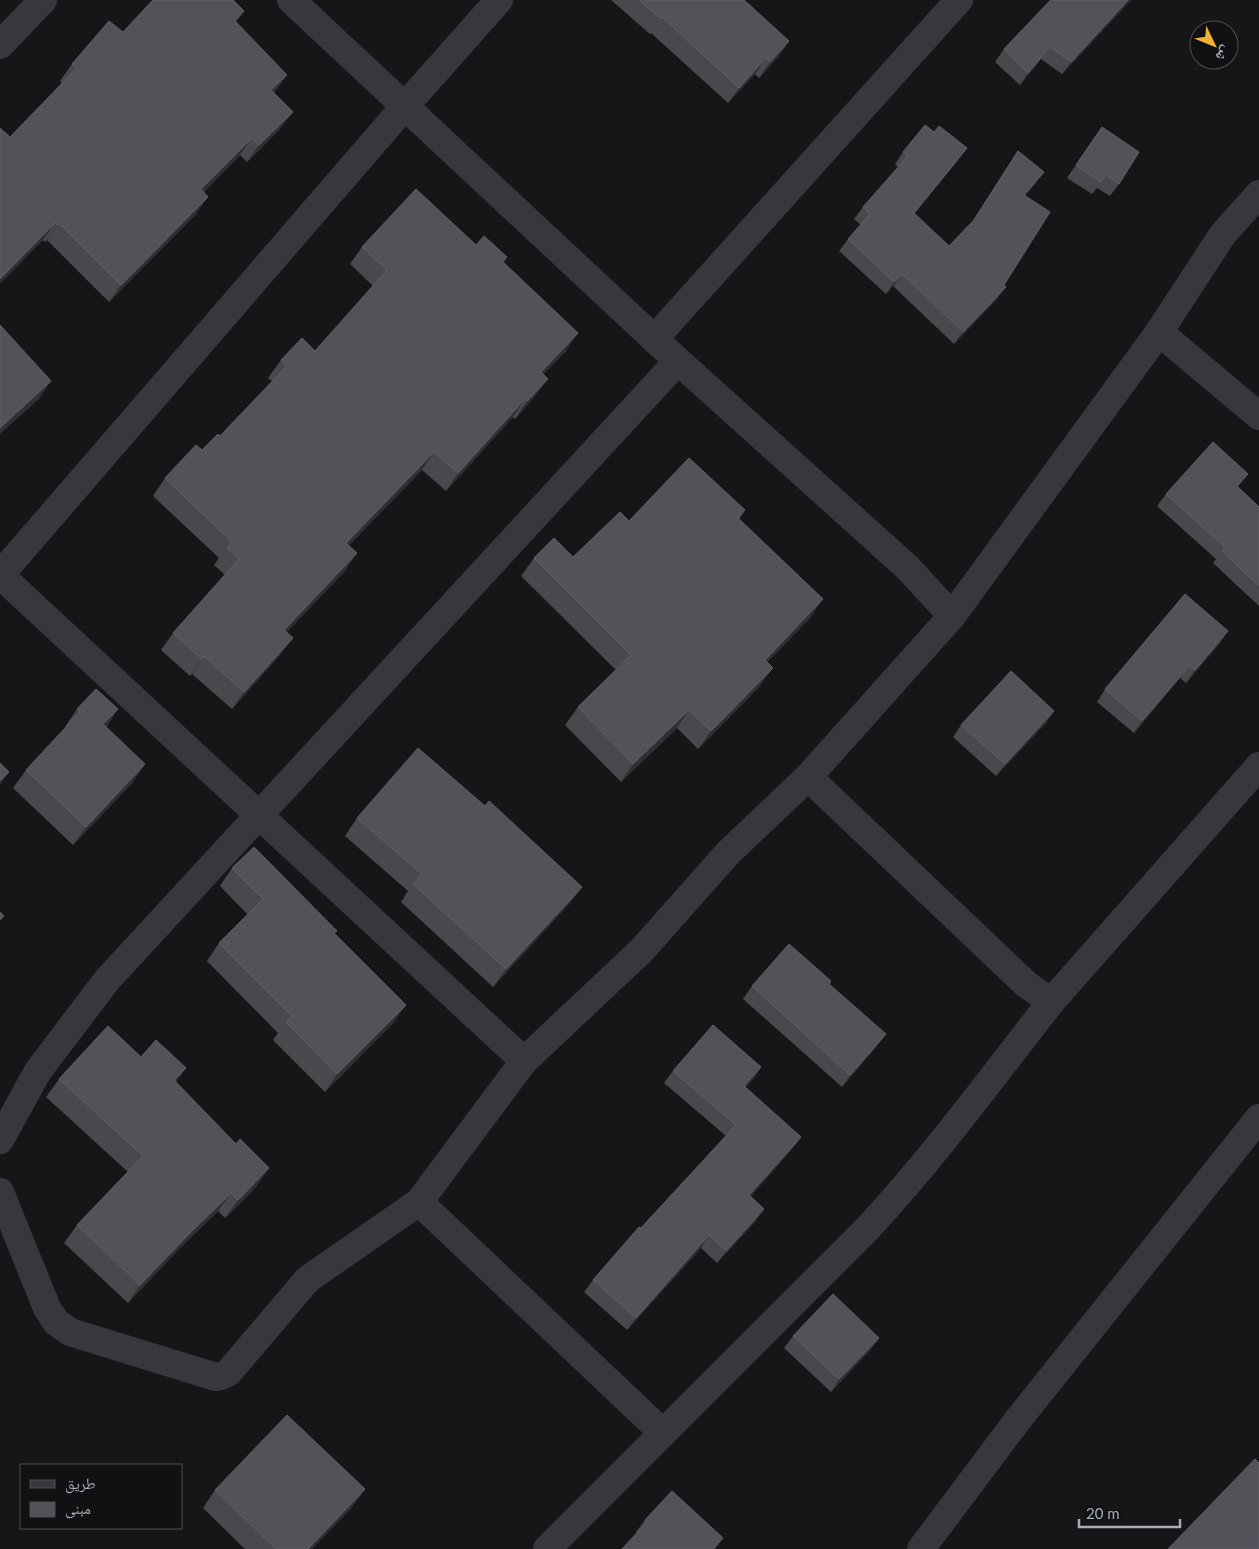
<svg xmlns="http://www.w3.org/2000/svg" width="1259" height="1549" font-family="Lato,'Noto Naskh Arabic',sans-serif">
  <rect width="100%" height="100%" fill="#161618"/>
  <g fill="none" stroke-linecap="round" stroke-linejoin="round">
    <g stroke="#37383d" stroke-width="28">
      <path d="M291,0L678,361L908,568L952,616"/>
      <path d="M0,45L43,0"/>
      <path d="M1259,194L1223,234L1159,332L1259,416"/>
      <path d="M654,339L959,0"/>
      <path d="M0,575L405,106L499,0"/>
      <path d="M0,575L524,1061"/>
      <path d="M808,777L1026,984L1051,1002L1259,766"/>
      <path d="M0,1140L38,1071L107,980L678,361"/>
      <path d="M0,1192L47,1308L56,1322L70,1332L216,1377L221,1376L228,1373L308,1279L419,1202L524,1061L642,950L728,853L808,777L952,616L1159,332"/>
      <path d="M419,1202L663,1433"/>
      <path d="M547,1549L867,1229C933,1158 991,1079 1051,1002"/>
      <path d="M921,1549L1017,1421L1259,1118"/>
    </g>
  </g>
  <g fill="#47494d">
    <path d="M611,0H744L789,41L778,57L759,78L755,74L728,103L651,33L650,34Z"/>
    <path d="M1050,0H1131L1062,74L1041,59L1020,85L995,62L1004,49Z"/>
    <path d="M236,22L274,93L280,129L247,162L240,155L204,192L196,214L109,302L47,240L45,242L43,240L10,137L62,83L60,81L72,64L123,32Z"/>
    <path d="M1102,127L1119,184L1110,196L1097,188L1092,194L1067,178Z"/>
    <path d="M1018,151L1044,172L1025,196L1004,285L997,299L954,344L893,286L886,294L839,251L848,239L861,225L854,219L863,207L898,167L895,164L903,152L958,160L914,214L949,246L972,222Z"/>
    <path d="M476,245L504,262L566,351L543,374L535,396L515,419L513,417L446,491L422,470L349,545L345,571L286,632L280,655L232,709L192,674L190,676L161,650L173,633L225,575L214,565L219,558L153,496L165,478L220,436L272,381L268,378L281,360L315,351L373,286L350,264L362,247Z"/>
    <path d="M1238,488L1259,507V606L1213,563L1216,559L1157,506L1166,494Z"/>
    <path d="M745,510L739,519L811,617L767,662L760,686L698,749L677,728L621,782L565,725L578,707L616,670L521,576L534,558L573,557L629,521Z"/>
    <path d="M1220,643L1186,683L1180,678L1134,733L1097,702L1105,689Z"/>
    <path d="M77,709H118L106,727L133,782L73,845L13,788L26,770L66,728L65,727Z"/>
    <path d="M1046,723L996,776L953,737L961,725Z"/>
    <path d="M357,818L582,887L569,904L493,987L401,902L408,891L345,836Z"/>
    <path d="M232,868L334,934L406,1005L393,1023L325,1092L273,1040L278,1033L207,961L219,943L248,915L220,886Z"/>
    <path d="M831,981L829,985L877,1046L842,1087L743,999L752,986Z"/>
    <path d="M141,1057L186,1068L176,1082L257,1186L225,1218L218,1211L176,1252L128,1303L64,1243L77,1225L128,1172L46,1097L59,1079Z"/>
    <path d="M761,1067L753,1079L745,1087L801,1137L792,1149L751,1196L756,1221L717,1263L701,1248L627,1330L584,1292L593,1280L726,1136L664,1083L673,1071Z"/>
    <path d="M793,1336L879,1338L870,1350L831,1392L784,1348Z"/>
    <path d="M365,1489L352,1507L312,1549H245L203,1508L215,1490Z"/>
    <path d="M645,1520L723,1538L715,1549H622L637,1533L636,1532Z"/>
  </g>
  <g fill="#2f3033">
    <path d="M1128,0H1131L1062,74L1071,62Z"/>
    <path d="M244,11L232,28L235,21Z"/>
    <path d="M789,41L778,57L759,78L770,62Z"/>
    <path d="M1050,47L1041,59L1020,85L1028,73Z"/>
    <path d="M766,58L755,74L728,103L739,88Z"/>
    <path d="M287,75L275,92L259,108L271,90Z"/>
    <path d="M293,112L280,129L247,162L259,145Z"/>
    <path d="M252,138L240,155L189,207L201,189Z"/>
    <path d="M967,148L958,160L905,225L914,213Z"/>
    <path d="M1044,172L1035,184L1016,207L1024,195Z"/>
    <path d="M208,197L196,214L109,302L121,285Z"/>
    <path d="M55,223L43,240L0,284V279Z"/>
    <path d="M59,223L47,240L45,242L57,225Z"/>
    <path d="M902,274L893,286L886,294L894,282Z"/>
    <path d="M1006,287L997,299L954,344L963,332Z"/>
    <path d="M578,333L566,351L529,389L541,372Z"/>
    <path d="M548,379L535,396L515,419L527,401Z"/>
    <path d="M51,381L39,399L0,434V428Z"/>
    <path d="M525,399L513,417L446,491L458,473Z"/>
    <path d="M434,452L422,470L334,561L346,543Z"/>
    <path d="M1248,474L1239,486L1228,499L1237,486Z"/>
    <path d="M357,553L345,571L272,648L284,630Z"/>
    <path d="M823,599L811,617L752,678L765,660Z"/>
    <path d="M1228,631L1220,643L1186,683L1195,670Z"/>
    <path d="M293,638L280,655L232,709L244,692Z"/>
    <path d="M204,656L192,674L190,676L202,659Z"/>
    <path d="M1189,666L1180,678L1134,733L1142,721Z"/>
    <path d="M773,668L760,686L698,749L711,731Z"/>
    <path d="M118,709L105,727L103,724Z"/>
    <path d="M689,710L677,728L621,782L633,764Z"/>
    <path d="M1054,711L1046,723L996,776L1005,764Z"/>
    <path d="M145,764L133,782L73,845L86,827Z"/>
    <path d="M9,772L0,785V781Z"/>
    <path d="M582,887L569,904L493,987L506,969Z"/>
    <path d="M406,1005L393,1023L325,1092L337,1074Z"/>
    <path d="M886,1034L877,1046L842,1087L850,1075Z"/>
    <path d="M761,1067L753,1079L736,1099L744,1086Z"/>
    <path d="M186,1068L173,1086L174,1080Z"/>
    <path d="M801,1137L792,1149L741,1207L749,1195Z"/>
    <path d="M269,1168L257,1186L225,1218L238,1200Z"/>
    <path d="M231,1193L218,1211L176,1252L128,1303L140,1285L189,1234Z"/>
    <path d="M764,1209L756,1221L717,1263L726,1251Z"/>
    <path d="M709,1235L701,1248L627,1330L636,1318Z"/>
    <path d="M879,1338L870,1350L831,1392L839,1379Z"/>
    <path d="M365,1489L352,1507L312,1549H308Z"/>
    <path d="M723,1538L715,1549H713Z"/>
  </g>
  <g fill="#525359" stroke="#5f6168">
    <path d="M153,0H233L244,11L235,21L287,75L271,90L293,112L259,145L252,138L201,189L208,197L121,285L59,223L57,225L55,223L0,279V128L10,137L77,68L72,64L109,21L123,32Z"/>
    <path d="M639,0H744L789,41L770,62L766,58L739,88L662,17L661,19Z"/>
    <path d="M1051,0H1128L1071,62L1050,47L1028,73L1004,49Z"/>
    <path d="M925,125L934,132L939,126L967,148L914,213L949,246L974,220L1018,151L1044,172L1024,195L1050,212L1004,285L1006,287L963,332L902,274L894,282L848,239L870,214L863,207L908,156L903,152Z"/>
    <path d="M1102,127L1139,152L1119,184L1106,175L1101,182L1076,165Z"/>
    <path d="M416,189L476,245L484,236L507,257L503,262L578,333L541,372L548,379L527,401L525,399L458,473L434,452L346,543L357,553L284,630L293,638L244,692L204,656L202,659L173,633L239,559L227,548L232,542L165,478L196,445L202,450L218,434L220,436L287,366L281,360L302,338L315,351L387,270L362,247Z"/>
    <path d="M0,325L51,381L0,428Z"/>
    <path d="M1213,442L1248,474L1237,486L1259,507V586L1222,551L1225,547L1166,494Z"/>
    <path d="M689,458L745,510L738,518L823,599L765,660L773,668L711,731L689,710L633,764L578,707L631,655L534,558L554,538L573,557L620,512L629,521Z"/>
    <path d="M1185,594L1228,631L1195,670L1189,666L1142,721L1105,689Z"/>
    <path d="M1011,671L1054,711L1005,764L961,725Z"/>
    <path d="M96,689L118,709L103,724L145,764L86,827L26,770L80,712L77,709Z"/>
    <path d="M418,748L485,806L489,801L582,887L506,969L413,884L422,874L357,818Z"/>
    <path d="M0,763L9,772L0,781Z"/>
    <path d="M254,847L337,931L334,933L406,1005L337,1074L286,1022L292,1016L219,943L263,899L232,868Z"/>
    <path d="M0,912L4,916L0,920Z"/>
    <path d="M789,944L831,981L829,984L886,1034L850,1075L752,986Z"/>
    <path d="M713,1025L761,1067L744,1086L801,1137L749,1195L764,1209L726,1251L709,1235L636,1318L593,1280L639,1227L641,1228L736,1125L673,1071Z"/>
    <path d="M108,1026L141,1057L156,1040L186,1068L174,1080L236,1144L240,1139L269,1168L238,1200L231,1193L189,1234L140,1285L77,1225L143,1156L59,1079Z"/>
    <path d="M833,1294L879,1338L839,1379L793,1336Z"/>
    <path d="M287,1415L365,1489L308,1549H276L215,1490Z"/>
    <path d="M1255,1459L1259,1463V1549H1168Z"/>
    <path d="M672,1491L723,1538L713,1549H622L647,1522L645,1520Z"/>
  </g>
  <rect x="20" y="1464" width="162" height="65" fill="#111113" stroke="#4d4f55"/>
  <rect x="30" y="1480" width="25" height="8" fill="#37383d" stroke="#4d4f55"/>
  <text x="65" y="1489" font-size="15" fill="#a8adb8">طريق</text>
  <rect x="30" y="1502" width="25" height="15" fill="#525359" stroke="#4d4f55"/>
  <text x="65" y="1514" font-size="15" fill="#a8adb8">مبنى</text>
  <g transform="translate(1214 45) rotate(133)"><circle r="24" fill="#111113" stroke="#4d4f55"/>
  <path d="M0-4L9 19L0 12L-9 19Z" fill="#f2b134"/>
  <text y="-8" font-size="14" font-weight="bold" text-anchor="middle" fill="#a8adb8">ش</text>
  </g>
  <path d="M1079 1519v8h101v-8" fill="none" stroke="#a8adb8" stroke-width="2.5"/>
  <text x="1086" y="1519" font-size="15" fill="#a8adb8" stroke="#111113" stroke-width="4" paint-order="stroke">20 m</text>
</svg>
